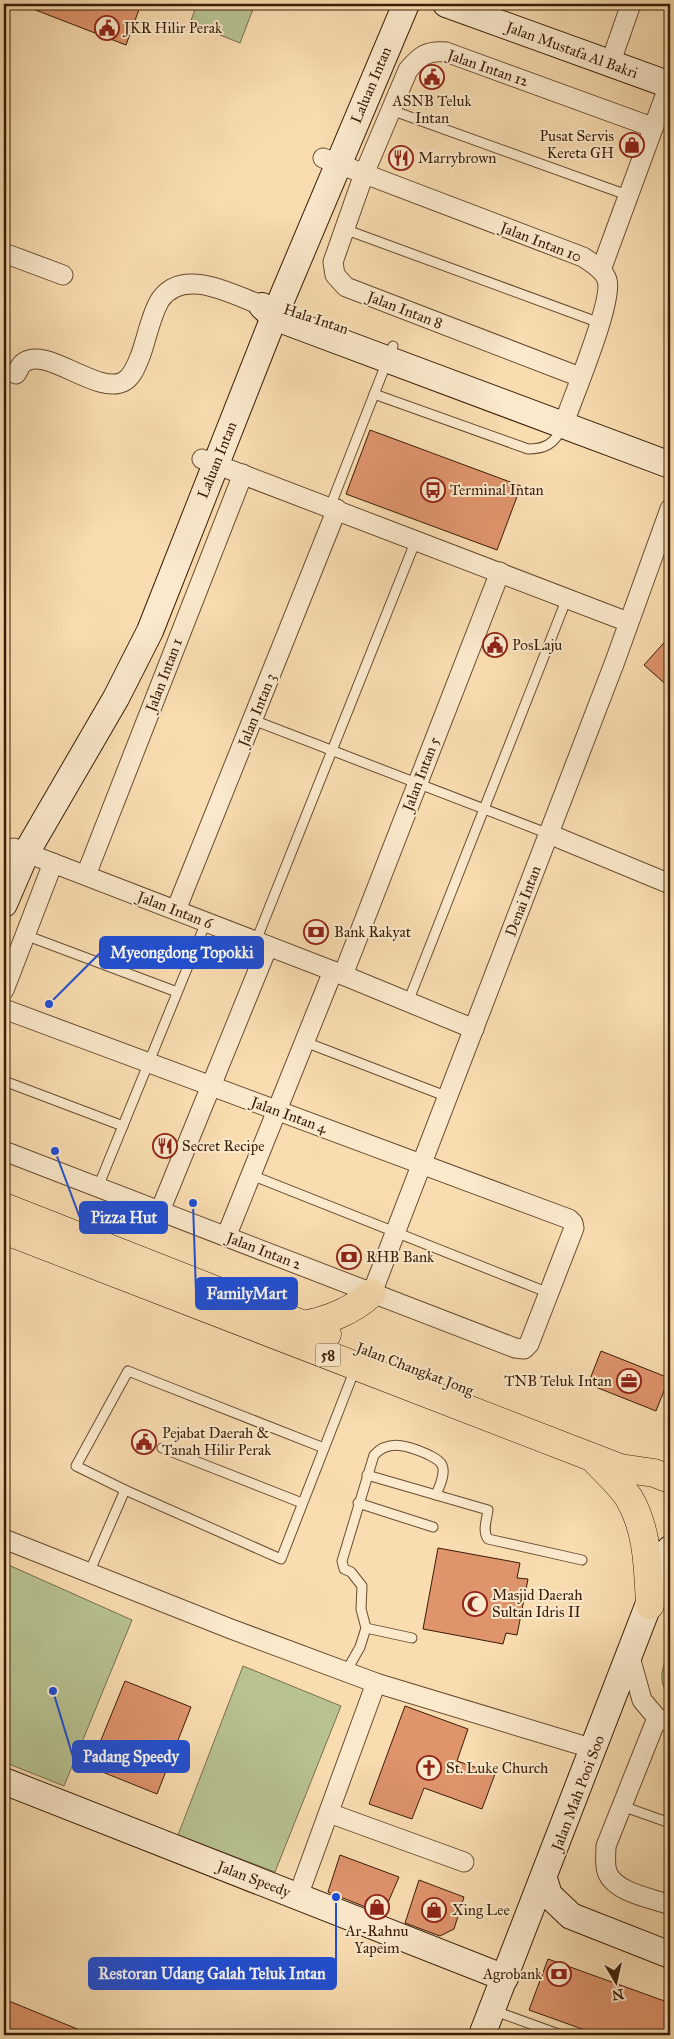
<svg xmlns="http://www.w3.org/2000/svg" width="674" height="2039" font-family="'IM FELL Great Primer',serif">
  <rect width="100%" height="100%" fill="#f9ddb1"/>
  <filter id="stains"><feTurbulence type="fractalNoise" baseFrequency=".004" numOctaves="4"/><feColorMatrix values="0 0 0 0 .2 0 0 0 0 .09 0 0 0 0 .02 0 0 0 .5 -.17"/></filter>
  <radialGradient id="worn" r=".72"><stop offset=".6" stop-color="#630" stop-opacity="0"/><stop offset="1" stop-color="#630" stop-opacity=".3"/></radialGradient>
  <g fill="#b8c291" stroke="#786f4c">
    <path d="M197,4H255L240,43L190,23Z"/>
    <path d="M4,1563L132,1620L64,1786L4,1762Z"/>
    <path d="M670,1648V1695C655,1681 664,1665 670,1648Z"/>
    <path d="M243,1666L341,1706L275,1872L178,1835Z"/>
  </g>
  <g fill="#df946c" stroke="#391c06">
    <path d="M20,4H141L126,45Z"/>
    <path d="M370,430L521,486L497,550L346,494Z"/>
    <path d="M670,636V688L644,665Z"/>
    <path d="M601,1351L669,1378L656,1411L588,1384Z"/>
    <path d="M438,1548L520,1563L517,1578L528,1579L517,1635L506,1633L503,1644L423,1629Z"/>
    <path d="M125,1681L191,1707L157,1794L90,1767Z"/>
    <path d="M405,1706L468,1729L457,1761L495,1774L482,1809L424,1788L412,1819L369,1804Z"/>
    <path d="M340,1855L399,1877L383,1914L328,1892Z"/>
    <path d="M419,1880L464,1897L454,1929L440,1936L405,1923Z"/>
    <path d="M548,1959L670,2003V2035H599L529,2010Z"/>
    <path d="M4,1999L92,2035H4Z"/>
  </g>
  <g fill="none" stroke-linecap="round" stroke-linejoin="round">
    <defs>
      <g id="lane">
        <path d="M391,110L627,195"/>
        <path d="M344,229L600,323"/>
        <path d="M374,394L528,449C545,449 554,444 562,428"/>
        <path d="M330,507L393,346"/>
        <path d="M253,720L549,834"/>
        <path d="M25,935L177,992"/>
        <path d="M256,941L416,540"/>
        <path d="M408,1002L567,598"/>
        <path d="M305,1042L448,1097"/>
        <path d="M4,1081L123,1126"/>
        <path d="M251,1175L549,1293"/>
        <path d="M98,1187L206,922"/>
        <path d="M162,1448L302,1503"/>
        <path d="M367,1475L488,1510C487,1519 482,1531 488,1539L582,1560"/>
        <path d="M125,1490L76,1466L128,1371L324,1448"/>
        <path d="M358,1503L433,1527"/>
        <path d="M89,1573L125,1490L281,1559L355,1369"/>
        <path d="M366,1628L412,1638"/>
        <path d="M346,1672L360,1647L366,1628L361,1609L362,1586L351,1572L344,1569L342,1561L374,1455C389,1439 409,1446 427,1454C432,1457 439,1459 442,1465C446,1474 439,1487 436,1495"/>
        <path d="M622,1806L670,1823"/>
        <path d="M495,2011L561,2035"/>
      </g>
      <g id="street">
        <path d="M610,64L631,4"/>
        <path d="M323,158L583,257C592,263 604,270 607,280C614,301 572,399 563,426"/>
        <path d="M4,253L63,275"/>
        <path d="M601,270L669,85"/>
        <path d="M16,374C18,371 20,366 22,364C43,343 96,395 123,382C133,377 137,364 141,354C147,337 151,315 160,300C183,266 233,295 261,305"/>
        <path d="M580,377L346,287L335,275L333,262L364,174L408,70C420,56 427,50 446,52L652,127"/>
        <path d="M202,459L628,622"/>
        <path d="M549,834L670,884"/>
        <path d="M14,848L333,971L474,1029"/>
        <path d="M86,875L243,474"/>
        <path d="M176,910L337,509"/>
        <path d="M343,975L500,572"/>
        <path d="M4,990L53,863"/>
        <path d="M4,1009L569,1219L573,1223L574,1228L529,1344L524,1349L515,1348L4,1151"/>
        <path d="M160,1211L268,946"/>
        <path d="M226,1237L333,971"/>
        <path d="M372,1293L614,664L670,509"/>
        <path d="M4,1539L231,1629L376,1683L594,1749"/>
        <path d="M630,1657L642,1700L657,1718"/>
        <path d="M670,1722L657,1718L606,1846C606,1854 604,1866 608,1874C617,1893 652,1898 670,1905"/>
        <path d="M329,1813L464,1862"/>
        <path d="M298,1896L376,1683"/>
      </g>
      <g id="secondary">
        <path d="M446,4L670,85"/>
        <path d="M262,306L274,317L670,465"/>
        <path d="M4,904L26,853L116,698L150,631L274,317L406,4"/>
        <path d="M4,1781L505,1978"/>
        <path d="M544,1879L549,1895L571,1916L670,1955"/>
        <path d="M482,2035L670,1549"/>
      </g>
      <g id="highway">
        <path d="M4,1207L327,1334"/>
        <path d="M4,1230L620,1468L654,1473L670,1479"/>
        <path d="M305,1325C331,1319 352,1311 372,1293"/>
        <path d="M595,1460C606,1472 620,1484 629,1498C648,1530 648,1569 650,1605"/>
      </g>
    </defs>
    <use href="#lane" stroke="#694c31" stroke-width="11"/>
    <use href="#street" stroke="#694c31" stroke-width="21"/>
    <use href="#secondary" stroke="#391c06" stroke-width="28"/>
    <use href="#highway" stroke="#391c06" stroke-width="29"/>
    <use href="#lane" stroke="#fbe9cc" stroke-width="9"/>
    <use href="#street" stroke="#fbe9cc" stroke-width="19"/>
    <use href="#secondary" stroke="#fbe9cc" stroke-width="26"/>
    <use href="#highway" stroke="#f9ddb1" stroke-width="28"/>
  </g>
  <defs>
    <symbol id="civic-ring" viewBox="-11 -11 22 22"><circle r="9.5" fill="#fbe9cc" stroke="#8f2418" stroke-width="1.5"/><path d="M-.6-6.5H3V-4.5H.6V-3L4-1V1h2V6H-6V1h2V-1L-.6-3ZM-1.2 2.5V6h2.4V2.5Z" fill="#8f2418"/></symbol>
    <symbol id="shop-ring" viewBox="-11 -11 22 22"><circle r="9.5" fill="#fbe9cc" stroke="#8f2418" stroke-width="1.5"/><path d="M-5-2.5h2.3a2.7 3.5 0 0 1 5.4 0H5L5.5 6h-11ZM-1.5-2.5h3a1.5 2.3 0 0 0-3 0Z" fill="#8f2418"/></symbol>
    <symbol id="restaurant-ring" viewBox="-11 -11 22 22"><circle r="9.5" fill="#fbe9cc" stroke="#8f2418" stroke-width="1.5"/><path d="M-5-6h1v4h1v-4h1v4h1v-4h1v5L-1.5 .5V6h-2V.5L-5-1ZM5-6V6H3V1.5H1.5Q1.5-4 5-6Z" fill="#8f2418"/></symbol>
    <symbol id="bus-ring" viewBox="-11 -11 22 22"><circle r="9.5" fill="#fbe9cc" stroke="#8f2418" stroke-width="1.5"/><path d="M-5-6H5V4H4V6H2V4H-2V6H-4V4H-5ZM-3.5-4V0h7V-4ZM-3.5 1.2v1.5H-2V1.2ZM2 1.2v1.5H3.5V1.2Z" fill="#8f2418"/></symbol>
    <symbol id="bank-ring" viewBox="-11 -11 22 22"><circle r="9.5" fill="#fbe9cc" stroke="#8f2418" stroke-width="1.5"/><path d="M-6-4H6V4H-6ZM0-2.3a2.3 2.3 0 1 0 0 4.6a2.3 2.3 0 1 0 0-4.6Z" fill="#8f2418"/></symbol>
    <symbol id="office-ring" viewBox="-11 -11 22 22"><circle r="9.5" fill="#fbe9cc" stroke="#8f2418" stroke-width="1.5"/><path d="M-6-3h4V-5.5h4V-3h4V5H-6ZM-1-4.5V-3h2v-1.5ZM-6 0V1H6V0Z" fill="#8f2418"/></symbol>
    <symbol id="mosque-ring" viewBox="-11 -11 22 22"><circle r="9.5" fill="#fbe9cc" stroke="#8f2418" stroke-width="1.5"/><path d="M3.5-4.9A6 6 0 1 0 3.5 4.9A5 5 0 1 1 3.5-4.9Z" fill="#8f2418"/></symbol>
    <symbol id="church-ring" viewBox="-11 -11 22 22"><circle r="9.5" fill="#fbe9cc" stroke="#8f2418" stroke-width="1.5"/><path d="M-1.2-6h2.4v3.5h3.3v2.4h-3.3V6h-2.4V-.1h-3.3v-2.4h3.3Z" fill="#8f2418"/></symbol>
  </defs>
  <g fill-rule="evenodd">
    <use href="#civic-ring" x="93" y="14" width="28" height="28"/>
    <use href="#civic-ring" x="418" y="63" width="28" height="28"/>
    <use href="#shop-ring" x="618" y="131" width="28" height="28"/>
    <use href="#restaurant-ring" x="387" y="144" width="28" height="28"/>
    <use href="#bus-ring" x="419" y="476" width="28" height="28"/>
    <use href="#civic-ring" x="481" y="631" width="28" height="28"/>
    <use href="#bank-ring" x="302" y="918" width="28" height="28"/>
    <use href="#restaurant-ring" x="151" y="1132" width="28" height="28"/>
    <use href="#bank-ring" x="335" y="1243" width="28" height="28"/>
    <use href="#office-ring" x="615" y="1367" width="28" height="28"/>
    <use href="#civic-ring" x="130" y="1428" width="28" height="28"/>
    <use href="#mosque-ring" x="461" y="1590" width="28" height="28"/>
    <use href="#church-ring" x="415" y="1754" width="28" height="28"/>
    <use href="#shop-ring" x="363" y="1893" width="28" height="28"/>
    <use href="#shop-ring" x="420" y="1896" width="28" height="28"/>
    <use href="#bank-ring" x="545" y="1960" width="28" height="28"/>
  </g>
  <g text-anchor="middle" stroke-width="4" stroke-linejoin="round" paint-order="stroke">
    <rect fill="#fbe9cc" stroke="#735a41" stroke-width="1" x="315.5" y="1343.5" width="25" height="23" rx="4"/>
    <g font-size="14" font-weight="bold" fill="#391c06">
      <text x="328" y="1360">58</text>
    </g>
    <g font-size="15" fill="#391c06" stroke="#fbe9cc" text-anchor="start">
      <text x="124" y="33">JKR Hilir Perak</text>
      <text x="432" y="106" text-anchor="middle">ASNB Teluk<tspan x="432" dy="17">Intan</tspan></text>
      <text x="614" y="141" text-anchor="end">Pusat Servis<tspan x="614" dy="17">Kereta GH</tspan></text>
      <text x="418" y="163">Marrybrown</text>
      <text x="450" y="495">Terminal Intan</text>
      <text x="512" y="650">PosLaju</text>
      <text x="334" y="937">Bank Rakyat</text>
      <text x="182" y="1151">Secret Recipe</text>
      <text x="366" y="1262">RHB Bank</text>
      <text x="612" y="1386" text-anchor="end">TNB Teluk Intan</text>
      <text x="162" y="1438">Pejabat Daerah &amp;<tspan x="162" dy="17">Tanah Hilir Perak</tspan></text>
      <text x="492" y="1600">Masjid Daerah<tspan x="492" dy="17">Sultan Idris II</tspan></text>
      <text x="446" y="1773">St. Luke Church</text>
      <text x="452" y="1915">Xing Lee</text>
      <text x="377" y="1936" text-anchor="middle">Ar-Rahnu<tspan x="377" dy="17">Yapeim</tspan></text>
      <text x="542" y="1979" text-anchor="end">Agrobank</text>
    </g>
    <g font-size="15" fill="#391c06" stroke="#fbe9cc">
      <text transform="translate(572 50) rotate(20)" y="5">Jalan Mustafa Al Bakri</text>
      <text transform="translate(488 68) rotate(19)" y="5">Jalan Intan 12</text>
      <text transform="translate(371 85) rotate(-67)" y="5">Laluan Intan</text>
      <text transform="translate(541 242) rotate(21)" y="5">Jalan Intan 10</text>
      <text transform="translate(405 310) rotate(21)" y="5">Jalan Intan 8</text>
      <text transform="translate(316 319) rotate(18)" y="5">Hala Intan</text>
      <text transform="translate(217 460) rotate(-68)" y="5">Laluan Intan</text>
      <text transform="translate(164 675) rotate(-69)" y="5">Jalan Intan 1</text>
      <text transform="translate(257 710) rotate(-68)" y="5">Jalan Intan 3</text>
      <text transform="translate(421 774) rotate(-69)" y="5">Jalan Intan 5</text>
      <text transform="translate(523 901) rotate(-69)" y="5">Denai Intan</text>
      <text transform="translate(175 910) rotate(21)" y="5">Jalan Intan 6</text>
      <text transform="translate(289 1115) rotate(20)" y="5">Jalan Intan 4</text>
      <text transform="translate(264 1251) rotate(21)" y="5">Jalan Intan 2</text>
      <text transform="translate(415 1369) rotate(21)" y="5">Jalan Changkat Jong</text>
      <text transform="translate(578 1793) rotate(-69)" y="5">Jalan Mah Pooi Soo</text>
      <text transform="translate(254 1879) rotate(21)" y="5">Jalan Speedy</text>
    </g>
  </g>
  <path fill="none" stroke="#1d4ed8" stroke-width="2" d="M49 1004L100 953M55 1151L80 1218M193 1203L196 1293M53 1691L73 1757M336 1897L336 1973"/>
  <g fill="#1d4ed8" stroke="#fbe9cc" stroke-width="2">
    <circle cx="49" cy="1004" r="5"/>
    <circle cx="55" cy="1151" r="5"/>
    <circle cx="193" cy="1203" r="5"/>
    <circle cx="53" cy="1691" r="5"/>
    <circle cx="336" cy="1897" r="5"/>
  </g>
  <g fill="#1d4ed8" stroke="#1d4ed8" stroke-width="2">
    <rect x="100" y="937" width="163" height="31" rx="5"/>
    <rect x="80" y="1202" width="87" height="31" rx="5"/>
    <rect x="196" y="1278" width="101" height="31" rx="5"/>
    <rect x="73" y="1741" width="116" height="31" rx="5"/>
    <rect x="89" y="1958" width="247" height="31" rx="5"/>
  </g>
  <g font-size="16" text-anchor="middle" font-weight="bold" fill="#fff">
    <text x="182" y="958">Myeongdong Topokki</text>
    <text x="124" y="1223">Pizza Hut</text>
    <text x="247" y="1299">FamilyMart</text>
    <text x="131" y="1762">Padang Speedy</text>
    <text x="212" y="1979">Restoran Udang Galah Teluk Intan</text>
  </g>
  <rect width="674" height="2039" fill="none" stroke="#f9ddb1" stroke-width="20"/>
  <rect x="5" y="5" width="664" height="2029" fill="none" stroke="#391c06" stroke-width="2.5"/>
  <rect x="10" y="10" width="654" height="2019" fill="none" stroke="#391c06"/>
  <g transform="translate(616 1982) rotate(171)" stroke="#fbe9cc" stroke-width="4" paint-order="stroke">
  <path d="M0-4L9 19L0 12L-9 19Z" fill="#391c06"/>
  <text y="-8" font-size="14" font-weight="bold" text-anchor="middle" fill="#391c06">N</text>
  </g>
  <rect width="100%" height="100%" filter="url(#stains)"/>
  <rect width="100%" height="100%" fill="url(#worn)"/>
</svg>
